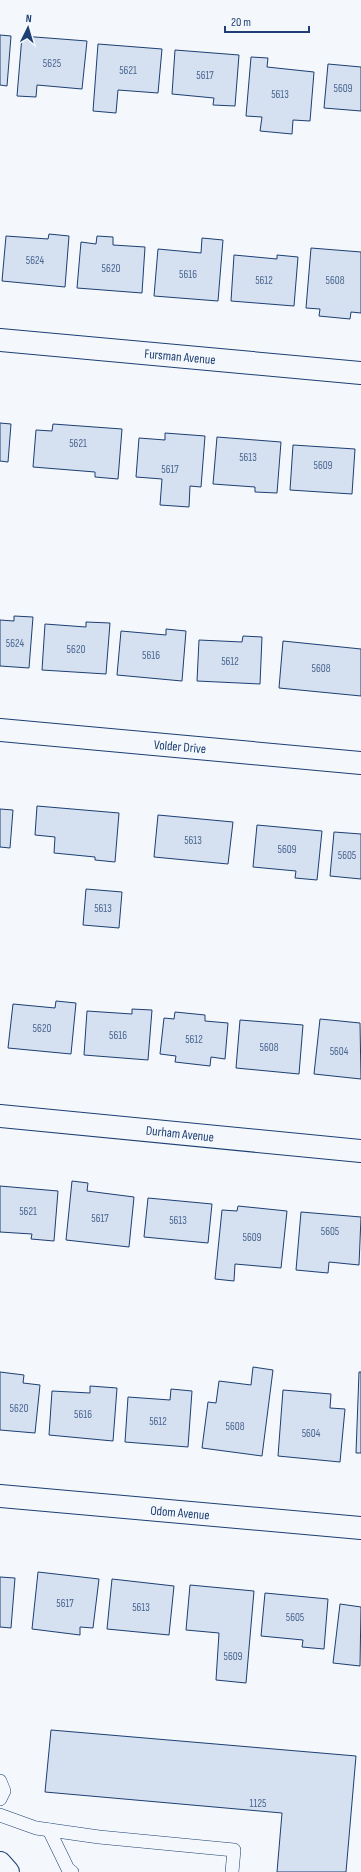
<svg xmlns="http://www.w3.org/2000/svg" width="361" height="1872" font-family="'Sofia Sans Condensed',sans-serif">
  <rect width="100%" height="100%" fill="#f4f7fb"/>
  <g fill="#d5e0f0" stroke="#1d3f73">
    <path d="M0,35L11,36L7,86L0,85Z"/>
    <path d="M22,36L87,41L82,89L37,85L36,97L17,96Z"/>
    <path d="M98,44L162,49L158,93L118,90L116,113L93,111Z"/>
    <path d="M175,50L239,55L235,106L213,105L214,98L172,94Z"/>
    <path d="M251,57L268,58L267,67L314,72L310,121L293,120L292,134L260,131L262,117L246,116Z"/>
    <path d="M328,64L361,67V111L324,108Z"/>
    <path d="M49,234L69,236L65,287L2,281L6,236L48,239Z"/>
    <path d="M97,236L113,237V245L145,247L142,293L77,288L81,242L96,244Z"/>
    <path d="M202,238L223,240L218,301L154,296L158,249L201,253Z"/>
    <path d="M311,248L361,252V313L351,312L350,319L319,316L320,309L306,308Z"/>
    <path d="M234,255L277,259V255L298,257L294,306L231,301Z"/>
    <path d="M0,423L11,424L8,462L0,461Z"/>
    <path d="M53,424L122,429L118,479L95,477V472L33,467L36,430L52,431Z"/>
    <path d="M165,433L205,436L201,487L190,486L189,507L160,505L162,479L136,477L139,438L165,440Z"/>
    <path d="M217,437L281,442L277,493L255,492V487L213,484Z"/>
    <path d="M293,445L355,449L352,494L290,490Z"/>
    <path d="M14,616L33,617L29,668L0,666V620L14,621Z"/>
    <path d="M86,622L110,623L106,674L42,670L45,624L86,627Z"/>
    <path d="M166,629L186,631L182,681L117,675L121,631L166,635Z"/>
    <path d="M243,636L262,637L260,684L197,681L199,640L242,642Z"/>
    <path d="M283,641L361,649V696L279,688Z"/>
    <path d="M37,806L119,813L115,862L95,860V857L54,853L55,837L35,835Z"/>
    <path d="M0,809L13,810L10,848L0,847Z"/>
    <path d="M158,815L233,822L228,864L154,857Z"/>
    <path d="M257,825L322,831L317,880L295,878L296,871L253,867Z"/>
    <path d="M334,832L361,834V879L330,876Z"/>
    <path d="M86,889L122,892L119,928L83,925Z"/>
    <path d="M56,1001L76,1003L71,1054L8,1048L13,1004L55,1008Z"/>
    <path d="M132,1009L152,1010L148,1060L84,1055L87,1011L132,1014Z"/>
    <path d="M175,1012L205,1015V1021L228,1023L225,1059L211,1057L210,1066L175,1062L176,1056L160,1054L164,1018L174,1019Z"/>
    <path d="M320,1019L360,1023L361,1079L314,1074Z"/>
    <path d="M240,1020L303,1025L299,1074L236,1068Z"/>
    <path d="M72,1181L88,1183L87,1191L134,1197L129,1247L66,1240Z"/>
    <path d="M0,1186L58,1191L54,1241L31,1239L32,1234L0,1232Z"/>
    <path d="M148,1198L212,1204L208,1243L144,1237Z"/>
    <path d="M238,1206L287,1211L281,1268L235,1264L234,1281L215,1279L222,1210L237,1211Z"/>
    <path d="M301,1212L361,1217L359,1265L329,1262L328,1273L296,1270Z"/>
    <path d="M253,1367L273,1370L262,1456L202,1448L208,1402L216,1403L219,1381L251,1385Z"/>
    <path d="M0,1372L24,1375L23,1383L40,1385L35,1433L0,1430Z"/>
    <path d="M359,1372H361V1453H356Z"/>
    <path d="M90,1386L117,1388L113,1441L49,1435L52,1391L90,1393Z"/>
    <path d="M171,1389L192,1391L188,1447L125,1442L128,1397L170,1400Z"/>
    <path d="M283,1390L331,1394L330,1408L345,1409L340,1462L278,1456Z"/>
    <path d="M38,1572L99,1579L93,1628L80,1627V1635L32,1629Z"/>
    <path d="M0,1577L15,1578L11,1628L0,1627Z"/>
    <path d="M112,1579L174,1586L169,1635L107,1629Z"/>
    <path d="M190,1585L254,1591L246,1683L216,1680L219,1633L186,1630Z"/>
    <path d="M265,1593L328,1599L324,1649L302,1647L303,1640L261,1636Z"/>
    <path d="M340,1604L361,1607L360,1666L333,1663Z"/>
    <path d="M51,1730L356,1756L346,1872H277L282,1813L45,1792Z"/>
  </g>
  <g fill="none" stroke-linecap="round" stroke-linejoin="round">
    <defs>
      <g id="service">
        <path d="M0,1781L4,1791L0,1799"/>
        <path d="M0,1815L36,1828L99,1837L234,1850L232,1872"/>
        <path d="M49,1830L68,1869L72,1872"/>
      </g>
      <g id="minor">
        <path d="M0,340L361,373"/>
        <path d="M0,730L361,763"/>
        <path d="M0,1116L361,1151"/>
        <path d="M0,1496L361,1528"/>
      </g>
      <path id="tertiary" d="M0,1863L8,1872"/>
    </defs>
    <use href="#service" stroke="#1d3f73" stroke-width="14"/>
    <use href="#minor" stroke="#1d3f73" stroke-width="24"/>
    <use href="#tertiary" stroke="#1d3f73" stroke-width="24"/>
    <use href="#service" stroke="#f4f7fb" stroke-width="13"/>
    <use href="#minor" stroke="#f4f7fb" stroke-width="22"/>
    <use href="#tertiary" stroke="#f4f7fb" stroke-width="22"/>
  </g>
  <g text-anchor="middle" stroke-width="3" stroke-linejoin="round" paint-order="stroke">
    <g font-size="11" fill="#4b6792">
      <text x="52" y="67">5625</text>
      <text x="128" y="74">5621</text>
      <text x="205" y="79">5617</text>
      <text x="343" y="92">5609</text>
      <text x="280" y="98">5613</text>
      <text x="35" y="264">5624</text>
      <text x="111" y="272">5620</text>
      <text x="188" y="278">5616</text>
      <text x="264" y="284">5612</text>
      <text x="335" y="284">5608</text>
      <text x="78" y="447">5621</text>
      <text x="248" y="461">5613</text>
      <text x="323" y="469">5609</text>
      <text x="170" y="473">5617</text>
      <text x="15" y="647">5624</text>
      <text x="76" y="653">5620</text>
      <text x="151" y="659">5616</text>
      <text x="230" y="665">5612</text>
      <text x="321" y="672">5608</text>
      <text x="193" y="844">5613</text>
      <text x="287" y="853">5609</text>
      <text x="347" y="859">5605</text>
      <text x="103" y="912">5613</text>
      <text x="42" y="1032">5620</text>
      <text x="118" y="1039">5616</text>
      <text x="194" y="1043">5612</text>
      <text x="269" y="1051">5608</text>
      <text x="339" y="1055">5604</text>
      <text x="28" y="1215">5621</text>
      <text x="100" y="1222">5617</text>
      <text x="178" y="1224">5613</text>
      <text x="330" y="1235">5605</text>
      <text x="252" y="1241">5609</text>
      <text x="19" y="1412">5620</text>
      <text x="83" y="1418">5616</text>
      <text x="158" y="1425">5612</text>
      <text x="235" y="1430">5608</text>
      <text x="311" y="1437">5604</text>
      <text x="65" y="1607">5617</text>
      <text x="141" y="1611">5613</text>
      <text x="295" y="1621">5605</text>
      <text x="233" y="1660">5609</text>
      <text x="258" y="1807">1125</text>
    </g>
    <g font-size="13" fill="#1d3f73" stroke="#f4f7fb">
      <text transform="translate(180 356) rotate(5)" y="5">Fursman Avenue</text>
      <text transform="translate(180 746) rotate(5)" y="5">Volder Drive</text>
      <text transform="translate(180 1133) rotate(6)" y="5">Durham Avenue</text>
      <text transform="translate(180 1512) rotate(5)" y="5">Odom Avenue</text>
    </g>
  </g>
  <g transform="translate(28 28) rotate(5)" stroke="#f4f7fb" stroke-width="3" paint-order="stroke">
  <path d="M0-3L7 15L0 10L-7 15Z" fill="#1d3f73"/>
  <text y="-6" font-size="11" font-weight="bold" text-anchor="middle" fill="#1d3f73">N</text>
  </g>
  <path d="M225 26v6h84v-6" fill="none" stroke="#1d3f73" stroke-width="2"/>
  <text x="231" y="26" font-size="12" fill="#1d3f73" stroke="#f4f7fb" stroke-width="3" paint-order="stroke">20 m</text>
</svg>
